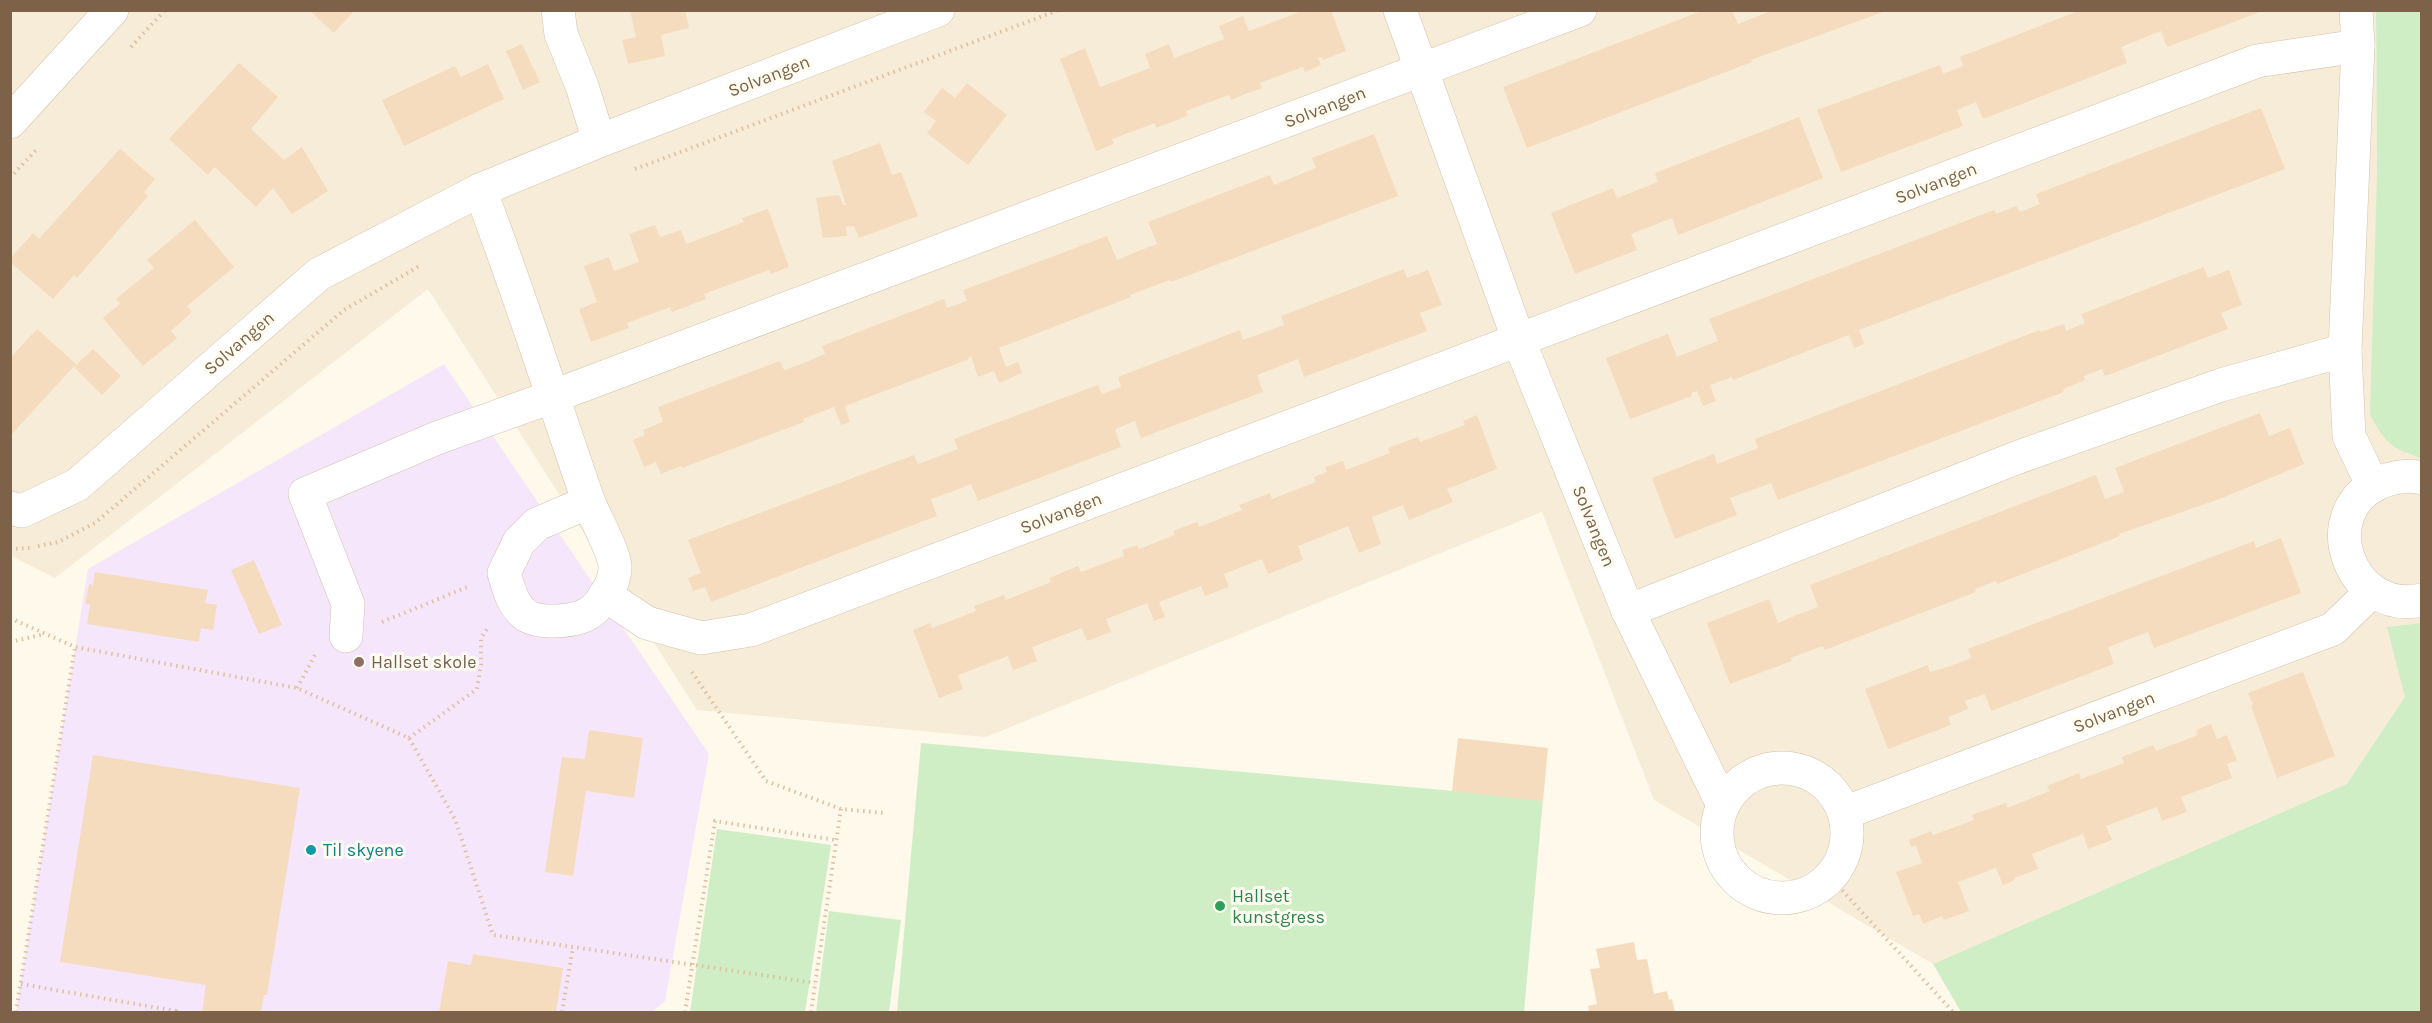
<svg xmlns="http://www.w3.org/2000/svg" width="2432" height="1023" font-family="Karla,sans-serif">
  <rect width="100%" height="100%" fill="#fef9ea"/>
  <path fill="#f7ecd7" d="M10,11H2376L2377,175L2407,454L2422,458L2421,623L2387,627L2406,697L2347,784L1933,964L1654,800L1542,512L986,737L697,710L428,289L55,578L11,556Z"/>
  <path fill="#f6e6fb" d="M444,364L709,754L665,1001L652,1012H16L88,569Z"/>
  <g fill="#d0eec5">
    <path d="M2376,11H2421V458C2390,448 2386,443 2370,415L2377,175Z"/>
    <path d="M2421,623V1012H1961L1933,964L2347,784L2405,697L2387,627Z"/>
    <path d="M921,743L1543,799L1524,1012H897Z"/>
    <path d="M717,829L831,845L805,1012H690Z"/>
    <path d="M829,911L901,920L889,1012H816Z"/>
  </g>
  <g fill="#f6dcbe">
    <path d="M309,10H355L334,33Z"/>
    <path d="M630,10H685L689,28L661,35L665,56L628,64L622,40L636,37Z"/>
    <path d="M1305,10H1331L1346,51L1323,60L1322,57L1318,58L1321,65L1305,72L1303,67L1260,83L1262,88L1245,94L1231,100L1229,95L1186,111L1188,116L1156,128L1155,123L1112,139L1114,144L1096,151L1060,59L1085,48L1100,87L1150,68L1145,54L1169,44L1174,58L1224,39L1219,26L1243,16L1249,31Z"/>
    <path d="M1704,10H1732L1738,24L1773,10L1886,11L1751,60L1752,62L1527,148L1503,87Z"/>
    <path d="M2081,10L2263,11L2167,47L2161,31L2121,47L2127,63L1983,119L1976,102L1957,110L1963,126L1841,172L1817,110L1940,65L1943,74L1963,66L1960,57Z"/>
    <path d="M522,44L540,82L523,90L506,51Z"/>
    <path d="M239,63L278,97L251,129L284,160L302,147L328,191L292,214L273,188L256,207L215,167L208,175L169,139Z"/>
    <path d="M488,64L504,99L404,146L382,100L455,66L461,77Z"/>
    <path d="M967,83L1007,115L968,165L927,133L936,121L924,112L942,88L955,98Z"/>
    <path d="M2261,108L2285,169L1859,330L1864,344L1854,348L1849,335L1733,380L1732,377L1710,385L1716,401L1703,406L1697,391L1691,393L1692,396L1630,419L1606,358L1668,334L1677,357L1718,341L1709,319L1994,210L1996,214L2016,206L2020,212L2040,204L2036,194Z"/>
    <path d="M1799,117L1823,178L1678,235L1672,218L1631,234L1637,250L1575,274L1551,213L1613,188L1617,198L1658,182L1655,173Z"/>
    <path d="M1374,134L1398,196L1171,282L1170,280L1130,295L1131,297L999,348L1006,367L1018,362L1022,373L999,383L994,371L978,377L971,356L967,360L845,406L850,422L841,425L834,407L803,419L804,422L682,468L681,466L661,474L656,462L644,467L633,440L645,435L643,430L663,422L658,407L780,361L784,370L804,363L825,354L822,346L944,299L947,308L967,301L963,290L1107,236L1117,260L1136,252L1157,244L1148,222L1270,175L1274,185L1316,168L1312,158Z"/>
    <path d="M880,143L892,175L901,172L918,216L859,238L854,226L846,227L847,236L823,238L816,198L839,195L843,205H846L832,161Z"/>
    <path d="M120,149L155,179L144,192L148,196L77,278L74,275L53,299L10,262V259L33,233L39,239Z"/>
    <path d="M768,209L789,267L771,274L769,270L704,294L706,299L672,312L670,307L627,323L629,328L591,342L579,309L597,302L584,266L609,257L614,271L639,262L629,234L655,225L660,237L681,230L686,244L744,222L742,218Z"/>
    <path d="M195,220L234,267L187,306L192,312L171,331L177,338L143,366L103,318L120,304L116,299L154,268L147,260Z"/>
    <path d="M2204,267L2208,278L2229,270L2242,305L2221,313L2228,329L2105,376L2102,369L2084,376L2085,380L2063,389L2064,392L1778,500L1771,483L1730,498L1737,515L1675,539L1652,478L1714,454L1717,464L1738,456L1758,448L1755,439L2040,330V332L2064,324L2066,331L2085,323L2081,314Z"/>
    <path d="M1404,269L1407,278L1428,270L1442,305L1420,313L1427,331L1304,377L1298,359L1257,375L1263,392L1141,438L1135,421L1115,429L1121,447L978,501L971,484L951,492L931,499L937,516L711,602L705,587L693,591L688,578L701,573L688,540L914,455L918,464L958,449L954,439L1098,385L1102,394L1121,387L1118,377L1240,330L1243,340L1284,325L1281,316Z"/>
    <path d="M37,329L76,364L10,436V358Z"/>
    <path d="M93,349L121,376L102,395L74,367Z"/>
    <path d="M2260,413L2269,436L2290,428L2304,464L2222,498L2119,534L2120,536L2059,560L1997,584L1996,581L1975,589L1976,592L1835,646L1825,650L1823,646L1811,650L1791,658L1792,661L1730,684L1707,623L1769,599L1778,623L1797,615L1818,607L1810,585L2096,475L2105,499L2124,492L2115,468Z"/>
    <path d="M1477,415L1497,469L1447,489L1453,502L1409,520L1403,505L1372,517L1381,544L1359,553L1348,526L1298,546L1303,560L1268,574L1262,559L1224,574L1229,587L1205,596L1201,586L1159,602L1165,617L1154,621L1147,603L1106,619L1111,632L1087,641L1082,628L1032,647L1037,661L1013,670L1008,656L958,675L963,689L939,698L913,630L930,623L932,628L976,611L974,606L1004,595L1006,600L1051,582L1049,578L1078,566L1081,572L1124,556L1122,550L1137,545L1139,549L1175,535L1173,531L1197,522L1199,527L1242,510L1239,505L1270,493L1272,499L1316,482L1314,477L1327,472L1325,467L1343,461L1346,470L1390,453L1388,448L1418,437L1420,442L1465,425L1463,421Z"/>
    <path d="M2281,538L2301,593L2154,648L2148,632L2108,647L2114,664L1991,711L1985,694L1965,701L1968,709L1948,717L1951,725L1888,749L1865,689L1928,665L1930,672L1951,666L1971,658L1968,649L2254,541L2256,548Z"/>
    <path d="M254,560L282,625L259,634L231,570Z"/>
    <path d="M95,572L208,590L205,603L217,605L213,630L201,628L199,642L87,624L90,604H85L89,584L93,585Z"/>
    <path d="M2303,672L2335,756L2277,778L2251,706L2253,705L2248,693Z"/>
    <path d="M2211,724L2217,739L2227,735L2237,761L2227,764L2232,778L2181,797L2187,812L2162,821L2157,807L2106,826L2112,840L2088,849L2083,834L2032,854L2038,869L2014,878L2015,880L2003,885L1996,868L1958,882L1969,911L1944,920L1942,916L1923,924L1919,914L1913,916L1896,872L1922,863L1916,846L1911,847L1909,840L1931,831L1933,835L1974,820L1972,815L2006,803L2007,808L2050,791L2047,786L2079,773L2081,779L2124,763L2122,757L2153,745L2156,751L2198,735L2196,730Z"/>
    <path d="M589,730L643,738L634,798L586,791L573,876L545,872L562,757L585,759Z"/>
    <path d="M1458,738L1548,748L1543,801L1452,791Z"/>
    <path d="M93,755L300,788L267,995H264L261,1012H202L206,985L60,962Z"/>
    <path d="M1634,942L1637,960L1647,959L1654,994L1667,991L1669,1000L1672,999L1675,1012H1589L1588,1006L1597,1004L1590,969L1600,968L1596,949Z"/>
    <path d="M473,954L563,968L556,1012H439L448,961L471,965Z"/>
  </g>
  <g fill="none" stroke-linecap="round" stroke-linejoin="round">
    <defs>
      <g id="minor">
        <path d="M558,10L561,34L582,86L599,141"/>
        <path d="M1400,10L1519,341L1628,611L1723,805"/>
        <path d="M2356,10L2358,46L2345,350L2349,436L2373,486"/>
        <path d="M10,122L112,10"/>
        <path d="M480,190C519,292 552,396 588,500C594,516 615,553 615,567C615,583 603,604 589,613C576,622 541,624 527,616C513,607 508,587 504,573L519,542L537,524L589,502"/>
        <path d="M2422,478C2408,474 2394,477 2381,482C2313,510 2348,616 2422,600"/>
        <path d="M10,508L22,511L77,485L319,274L480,190L599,141L938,10"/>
        <path d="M605,595L647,623L701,638L751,630L2257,61L2358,46"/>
        <path d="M1628,611L2016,458L2221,385L2345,350"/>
        <path d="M346,636L348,604L305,494L437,438L554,396L1580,10"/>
        <circle cx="1782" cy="833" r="65"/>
        <path d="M1844,813L2333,629L2372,591"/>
      </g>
    </defs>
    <use href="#minor" stroke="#d3c2ad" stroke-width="34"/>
    <g stroke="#ddc0a0" stroke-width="4" stroke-dasharray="1.5 4.5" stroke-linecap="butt">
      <path d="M131,47L165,10"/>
      <path d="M635,169L1059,10"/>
      <path d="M10,178L36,150"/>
      <path d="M38,546L58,542L95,523L344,310L421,265"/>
      <path d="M10,549L30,548"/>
      <path d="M10,618L75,647L297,688L409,738L455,819L493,935L815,983"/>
      <path d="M382,622L470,586"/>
      <path d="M10,642L45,634"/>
      <path d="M692,672L766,781L841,809L884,813"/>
      <path d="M297,688L315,655"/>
      <path d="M409,738L477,689L481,664V638L489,626"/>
      <path d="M1830,877L1953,1012"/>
      <path d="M21,984L176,1011V1012"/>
      <path d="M16,1012L75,647"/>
      <path d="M562,1012L573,947"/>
      <path d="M685,1012L715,821L836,840"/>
      <path d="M811,1012L841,809"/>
    </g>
    <use href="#minor" stroke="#fff" stroke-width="33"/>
  </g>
  <circle fill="#8d6e63" stroke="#fffcf2" stroke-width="2" cx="359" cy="662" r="6"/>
  <circle fill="#0f9aa8" stroke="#fffcf2" stroke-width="2" cx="311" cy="850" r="6"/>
  <circle fill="#2e9e5b" stroke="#fffcf2" stroke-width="2" cx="1220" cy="906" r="6"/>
  <g text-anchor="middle" stroke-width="6" stroke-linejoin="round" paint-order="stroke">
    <g font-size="18" fill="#7d6249" stroke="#fffcf2">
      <text transform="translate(769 76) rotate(-21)" y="6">Solvangen</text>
      <text transform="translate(1325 107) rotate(-21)" y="6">Solvangen</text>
      <text transform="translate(1936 183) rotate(-21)" y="6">Solvangen</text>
      <text transform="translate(239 343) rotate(-41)" y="6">Solvangen</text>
      <text transform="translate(1061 513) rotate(-21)" y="6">Solvangen</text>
      <text transform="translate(1594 526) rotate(68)" y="6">Solvangen</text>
      <text transform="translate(2114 712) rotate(-21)" y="6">Solvangen</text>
    </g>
    <g font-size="18" fill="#785e54" stroke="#fffcf2" text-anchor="start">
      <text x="371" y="668">Hallset skole</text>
    </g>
    <g font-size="18" fill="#0d838f" stroke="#fffcf2" text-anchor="start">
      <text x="323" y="856">Til skyene</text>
    </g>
    <g font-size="18" fill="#27864d" stroke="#fffcf2" text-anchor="start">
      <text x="1232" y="902">Hallset<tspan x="1232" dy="21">kunstgress</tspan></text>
    </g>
  </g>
  <rect width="2432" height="1023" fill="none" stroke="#7d6249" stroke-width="24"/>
</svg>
